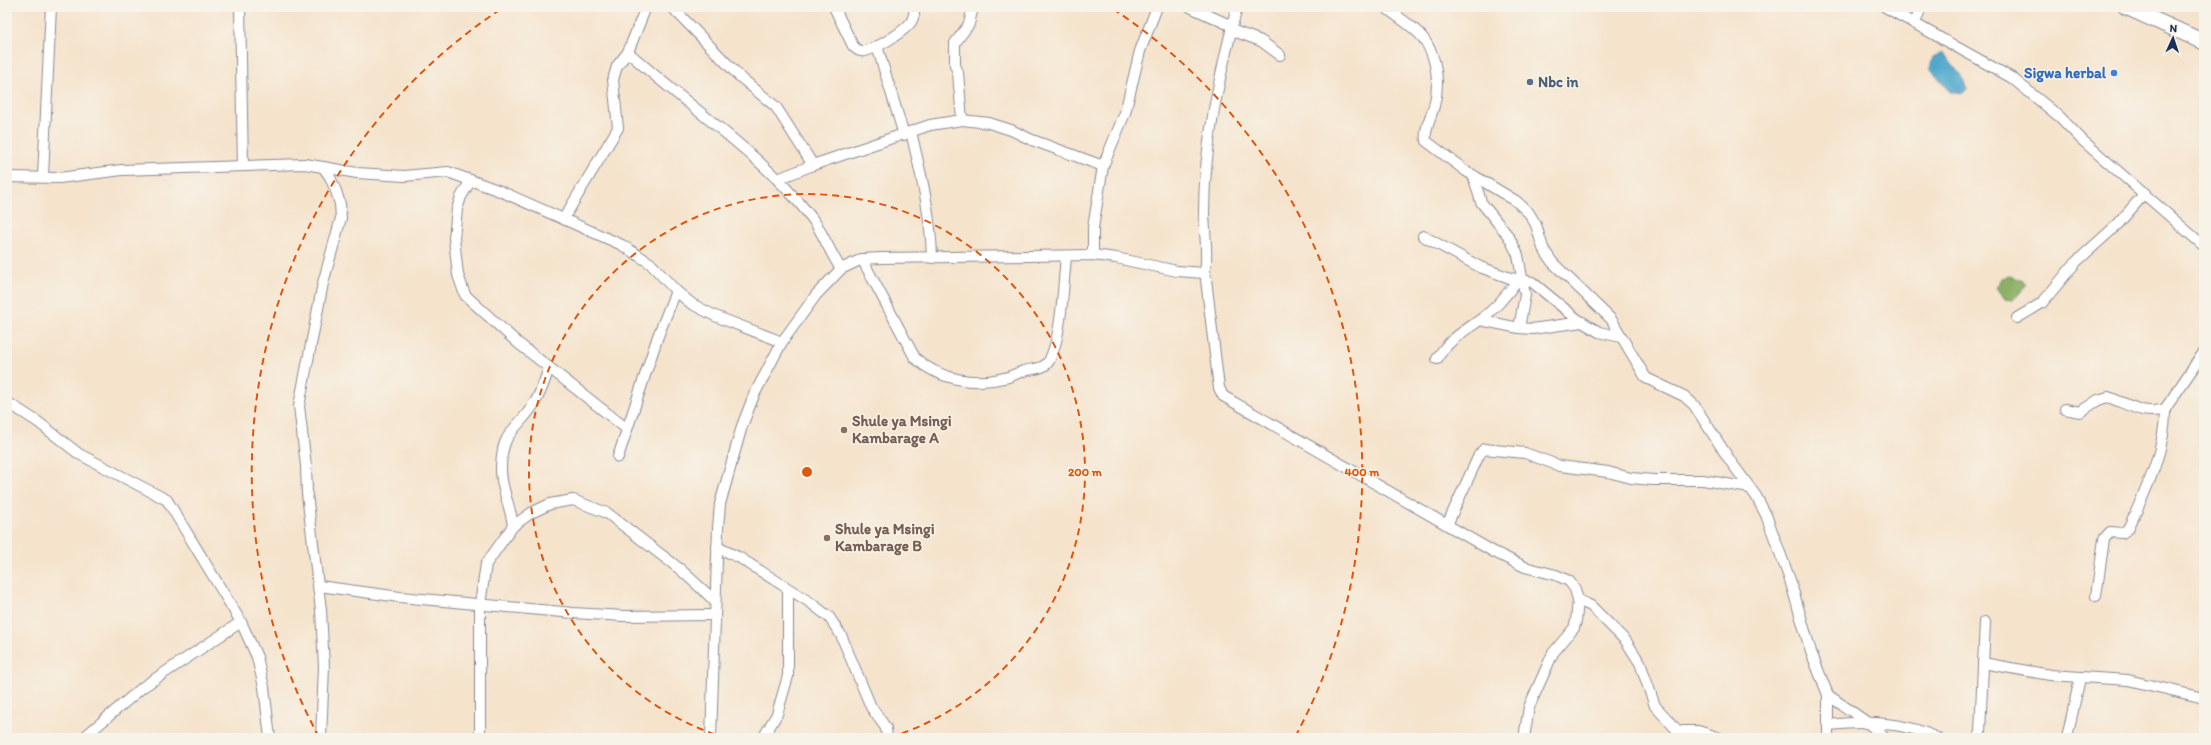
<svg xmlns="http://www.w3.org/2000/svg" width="2211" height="745" font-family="Itim,sans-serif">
  <rect width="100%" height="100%" fill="#f7f3e8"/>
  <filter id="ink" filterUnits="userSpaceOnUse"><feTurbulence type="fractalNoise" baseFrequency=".025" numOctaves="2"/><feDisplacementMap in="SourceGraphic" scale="8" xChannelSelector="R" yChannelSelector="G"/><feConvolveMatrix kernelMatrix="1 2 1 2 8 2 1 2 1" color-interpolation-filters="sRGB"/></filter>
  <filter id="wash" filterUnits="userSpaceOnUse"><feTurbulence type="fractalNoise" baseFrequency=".012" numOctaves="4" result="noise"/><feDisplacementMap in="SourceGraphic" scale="16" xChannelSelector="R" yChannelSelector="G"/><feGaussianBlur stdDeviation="0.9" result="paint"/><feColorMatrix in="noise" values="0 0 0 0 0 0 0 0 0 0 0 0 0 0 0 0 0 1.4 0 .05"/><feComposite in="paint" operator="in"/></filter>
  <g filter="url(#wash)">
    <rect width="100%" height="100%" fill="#f5e3cc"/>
    <path fill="#8bb166" stroke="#537062" d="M2010,276L2024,281L2026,286L2013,300L2005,299L1997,287L2001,278Z"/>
    <path fill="#50a9cd" stroke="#366c96" d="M1943,53L1965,81L1967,89L1963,93L1950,91L1930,68L1933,57Z"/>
  </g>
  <g filter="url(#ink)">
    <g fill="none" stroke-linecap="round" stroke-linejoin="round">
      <defs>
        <g id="street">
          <path d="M240,7L243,166"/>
          <path d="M672,7L739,76L776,107L813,165"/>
          <path d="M834,7L853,46C856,49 859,52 864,51C875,50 905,31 911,22C914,17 915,13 914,7"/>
          <path d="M1190,7L1232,26"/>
          <path d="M1385,7C1397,17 1414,26 1423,38C1437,56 1440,84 1434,106C1431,118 1424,128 1426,141L1466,171L1516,201L1529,213L1536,225L1543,248L1552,262L1611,319L1646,378L1684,396L1694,405L1731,462L1756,496L1766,515L1790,580L1811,652L1828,695V738"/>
          <path d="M1885,7L2012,78L2060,117L2082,140L2204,246"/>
          <path d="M1915,23L1921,7"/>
          <path d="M1231,30L1261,41L1280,55"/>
          <path d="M877,46L904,135"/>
          <path d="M628,52C688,107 760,152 811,217C823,232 830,253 841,269"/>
          <path d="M962,120L958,73L955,65V43L969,24L973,7"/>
          <path d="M911,132C921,174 931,214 932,258"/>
          <path d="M323,167L357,173L404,176L448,172L500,191L622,245L650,263L676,291L692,304L715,316L782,342"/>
          <path d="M1473,175L1481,202L1509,237L1518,255L1525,295L1519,328"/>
          <path d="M43,176L51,7"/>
          <path d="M7,177L59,178L122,170L305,164L323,167L330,177L336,191L340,204L341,218L323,283L299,406L306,466L307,494L321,610L324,667L321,738"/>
          <path d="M778,179L813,165L930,125L962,120L989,123L1011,130L1032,140L1103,166"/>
          <path d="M471,180L461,197L457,209L454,238L458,275L465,295L518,343L627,429"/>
          <path d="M564,218L618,128L613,80L617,66L628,52L646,7"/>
          <path d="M1423,236L1480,267L1510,278L1532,282L1577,319L1599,332L1621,337"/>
          <path d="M1093,255V228L1103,166L1125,113L1140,51L1157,7"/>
          <path d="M862,259L915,358C938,379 973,386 1004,378C1010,377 1017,373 1024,371C1034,368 1045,370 1050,359C1062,334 1063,285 1066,257"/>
          <path d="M1205,271L1219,388L1223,396L1494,552L1525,567L1556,575L1569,581L1575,589L1578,600L1576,621L1574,628L1553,653L1529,707L1524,738"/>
          <path d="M2017,318L2042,303L2076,262L2118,224L2145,193"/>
          <path d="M1480,320L1519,328L1532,329L1582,322"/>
          <path d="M1437,359C1448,340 1463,332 1480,320C1495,309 1508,294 1518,279"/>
          <path d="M7,402L38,422L79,454L167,500L241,622L257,657L264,687L270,738"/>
          <path d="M2065,409L2080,412L2098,400L2108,397C2128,404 2144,416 2165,409L2204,352"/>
          <path d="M618,457L658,336L676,291"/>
          <path d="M1447,525L1479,455L1484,449L1525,453L1560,466L1608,472L1631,478L1653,480H1703L1750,488"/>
          <path d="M513,526C511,507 501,489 501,470C501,430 516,432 534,404C541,393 545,380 549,368"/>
          <path d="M717,547L740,558L811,603L829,617L841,635L871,707L886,728L887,738"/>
          <path d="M319,586L400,597L573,613L624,616L715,615"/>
          <path d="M2096,596L2104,539L2110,532L2122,533L2128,529C2145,492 2166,450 2165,409"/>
          <path d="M1578,600L1591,606L1626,641L1640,663L1655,706L1678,731H1698L1720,738"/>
          <path d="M1983,663L2050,675L2128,680L2204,698"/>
          <path d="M1828,695L1868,723L1885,738"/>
          <path d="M1829,725C1865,721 1904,721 1937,738"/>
          <path d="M83,738L143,687L241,622"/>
          <path d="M480,738V604L486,564L513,526L531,513L550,504L573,500L607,513L681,570L715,601"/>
          <path d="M711,738L718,528L720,504L742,426L754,395L782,342L816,295L841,269L862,259L881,258L1093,255L1116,258L1177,271L1204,273C1209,264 1204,224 1204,212C1204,143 1220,74 1237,7"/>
          <path d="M763,738L777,714L788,676V589"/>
          <path d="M1978,738L1980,732L1985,622"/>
          <path d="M2067,738L2080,678"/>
        </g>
        <path id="primary" d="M2126,7L2204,42"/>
      </defs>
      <use href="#street" stroke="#888995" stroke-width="12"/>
      <use href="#primary" stroke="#888995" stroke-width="17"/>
      <use href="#street" stroke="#fff" stroke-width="10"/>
      <use href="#primary" stroke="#fff" stroke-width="15"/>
    </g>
  </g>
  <g fill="none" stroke="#de5710" stroke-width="2" stroke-dasharray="7 5">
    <path d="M726 738A278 278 0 1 1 888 738"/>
    <path d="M319 737A555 555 0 0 1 501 9M1113 9A555 555 0 0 1 1295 737"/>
  </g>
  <circle fill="#3f7fe0" stroke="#f7f3e8" stroke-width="1.5" cx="2114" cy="73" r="4"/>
  <circle fill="#5c6f8a" stroke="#f7f3e8" stroke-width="1.5" cx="1530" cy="82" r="4"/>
  <g fill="#8d6e63" stroke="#f7f3e8" stroke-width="1.5">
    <circle cx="844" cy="430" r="4"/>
    <circle cx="827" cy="538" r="4"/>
  </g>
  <g text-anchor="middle" stroke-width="3" stroke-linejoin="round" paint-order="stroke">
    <g font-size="15" font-weight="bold" fill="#366cbe" stroke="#f7f3e8" text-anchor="end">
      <text x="2106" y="78">Sigwa herbal</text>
    </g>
    <g font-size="15" font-weight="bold" fill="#4e5e75" stroke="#f7f3e8" text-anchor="start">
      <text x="1538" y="87">Nbc in</text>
    </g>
    <g font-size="15" font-weight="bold" fill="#785e54" stroke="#f7f3e8" text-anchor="start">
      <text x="852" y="426">Shule ya Msingi<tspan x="852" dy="17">Kambarage A</tspan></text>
      <text x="835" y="534">Shule ya Msingi<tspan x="835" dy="17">Kambarage B</tspan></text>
    </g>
  </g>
  <circle cx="807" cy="472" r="6" fill="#de5710" stroke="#f7f3e8" stroke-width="2"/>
  <g font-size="12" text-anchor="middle" font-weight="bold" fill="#de5710" stroke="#f7f3e8" stroke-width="3" stroke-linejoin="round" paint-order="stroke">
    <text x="1085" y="476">200 m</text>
    <text x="1362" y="476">400 m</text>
  </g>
  <rect width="2211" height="745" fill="none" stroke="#f7f3e8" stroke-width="24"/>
  <g transform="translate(2173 38) rotate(3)" stroke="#f7f3e8" stroke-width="3" paint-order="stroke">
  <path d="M0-3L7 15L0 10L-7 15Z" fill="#1b2f5e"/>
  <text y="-6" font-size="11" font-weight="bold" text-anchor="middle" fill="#1b2f5e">N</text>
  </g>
</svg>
